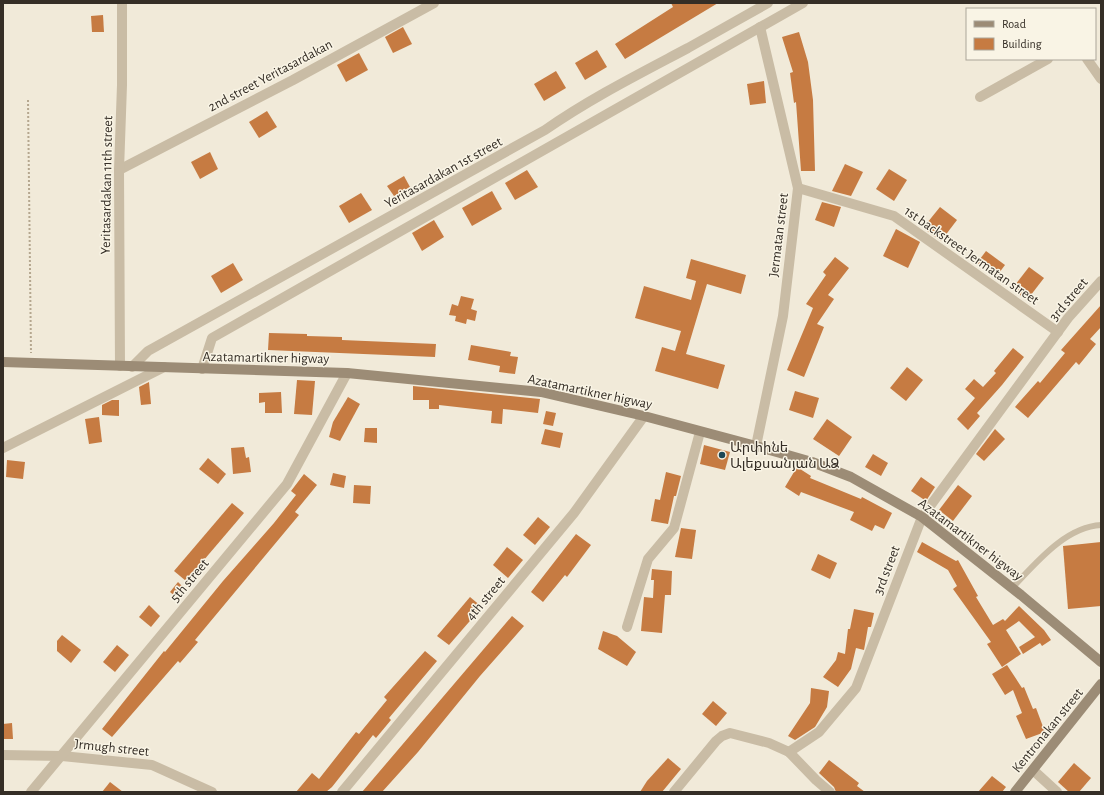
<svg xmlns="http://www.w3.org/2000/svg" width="1104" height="795" font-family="'Alegreya Sans','Noto Sans Armenian',sans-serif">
  <rect width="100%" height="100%" fill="#f1ead9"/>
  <g fill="#c67b42">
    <path d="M671,3H718L625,59L615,44L673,7Z"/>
    <path d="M103,15L104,32H92L91,16Z"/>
    <path d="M403,27L412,44L393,53L385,37Z"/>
    <path d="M799,32L808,62L813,100L815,171H801L796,102L794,103L790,73L793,72L782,37Z"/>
    <path d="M597,50L607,67L585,80L575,63Z"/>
    <path d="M359,53L368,70L346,82L337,65Z"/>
    <path d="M556,71L566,88L544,101L534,84Z"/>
    <path d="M764,81L766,103L750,105L747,84Z"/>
    <path d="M267,111L277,127L259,138L249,122Z"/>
    <path d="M210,152L218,169L200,179L191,162Z"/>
    <path d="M845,164L863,172L851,196L832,191Z"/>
    <path d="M889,169L907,180L894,201L876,189Z"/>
    <path d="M527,170L538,187L515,200L505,183Z"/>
    <path d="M404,176L410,187L394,196L387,186Z"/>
    <path d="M492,191L502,209L472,226L462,208Z"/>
    <path d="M361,193L372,210L349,223L339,206Z"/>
    <path d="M822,202L841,207L834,227L815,220Z"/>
    <path d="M940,207L957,220L941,241L923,228Z"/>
    <path d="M434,220L444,237L422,251L412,233Z"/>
    <path d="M896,229L920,242L908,268L883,256Z"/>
    <path d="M986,251L1005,265L996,277L977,263Z"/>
    <path d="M835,257L849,268L828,295L834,299L817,324L824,327L804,377L787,370L813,308L806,304L826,275L823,272Z"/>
    <path d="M691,259L746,275L741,294L707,284L686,354L725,365L718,389L655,371L662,347L675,351L681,331L635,318L644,286L691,300L696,281L686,278Z"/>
    <path d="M233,263L243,280L221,293L211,276Z"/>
    <path d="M1029,267L1044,278L1027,300L1012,289Z"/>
    <path d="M461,296L474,299L471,309L477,311L475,321L467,319L466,324L455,321L456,316L449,315L452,304L458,306Z"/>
    <path d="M1101,305V327L1090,339L1096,344L1079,365L1076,362L1028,418L1015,407L1038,381L1040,383L1065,353L1061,350Z"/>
    <path d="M269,333L307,334V336L342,337V340L436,344L435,357L268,350Z"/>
    <path d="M471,345L511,352L510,356L518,357L515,374L499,372L500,366L468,360Z"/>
    <path d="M1013,348L1024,357L1002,385L977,413L980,416L968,430L957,419L975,398L965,389L974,379L983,387L996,373L994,371Z"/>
    <path d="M907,367L923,380L906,401L890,388Z"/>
    <path d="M297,380L315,381L312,415L294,414Z"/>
    <path d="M149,382L151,404L141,405L139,387Z"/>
    <path d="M413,386L540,399L538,413L503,409L502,424L491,423L492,411L439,405V409H429V400H413Z"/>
    <path d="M795,391L819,398L813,418L789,410Z"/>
    <path d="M281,392L282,413H265V402L259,403V393Z"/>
    <path d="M348,397L360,404L340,441L329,437L333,422Z"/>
    <path d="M112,400H119V416L102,415V405Z"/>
    <path d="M546,411L556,413L553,426L543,424Z"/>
    <path d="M99,417L102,442L89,444L85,419Z"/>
    <path d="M827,419L852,437L839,456L813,439Z"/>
    <path d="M365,428H377V443L364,442Z"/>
    <path d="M545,429L563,433L560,448L541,444Z"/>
    <path d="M995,429L1005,439L984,461L976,454Z"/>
    <path d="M704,445L730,452L725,470L700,464Z"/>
    <path d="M244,447L246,458L249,457L251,472L233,474L231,448Z"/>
    <path d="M873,454L888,463L881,476L865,467Z"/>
    <path d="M208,458L226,474L218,484L199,469Z"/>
    <path d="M7,460L25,462L23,479L6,477Z"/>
    <path d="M797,467L811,476L810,478L861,499L862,497L892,513L884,529L875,525L872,531L850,520L854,512L801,492L799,496L785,487Z"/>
    <path d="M666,472L681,476L676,496H674L668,524L651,521L655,499L660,500Z"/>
    <path d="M333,473L346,476L344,488L330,485Z"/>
    <path d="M304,474L317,485L295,512L299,515L195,640L198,642L180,663L178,661L112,737L102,729L164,651L165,652L223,581L274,523L296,495L291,491Z"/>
    <path d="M921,477L935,487L926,501L911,491Z"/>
    <path d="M354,485L371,486L370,504L353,503Z"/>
    <path d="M958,485L972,496L953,521L939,510Z"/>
    <path d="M232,503L244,513L186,581L174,571Z"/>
    <path d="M538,517L550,527L535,545L523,535Z"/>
    <path d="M681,528L696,530L692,559L675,557Z"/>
    <path d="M576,534L591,545L567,577L565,575L543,602L531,592Z"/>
    <path d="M922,542L956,561L958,560L978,596L976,597L993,625L1003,619L1005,621L1019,606L1044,630L1051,640L1042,646L1040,643L1023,654L1019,647L1035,637L1019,621L1006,630L1021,654L1002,667L987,644L991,642L953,589L957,586L948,570L917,552Z"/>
    <path d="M1101,542V606L1068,609L1063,546Z"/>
    <path d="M507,547L523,560L508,578L493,565Z"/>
    <path d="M818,554L837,563L830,579L811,570Z"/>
    <path d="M652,569L672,571L671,595H665L662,633L641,631L644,597L653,598L654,580H651Z"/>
    <path d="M178,582L184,588L176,597L170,592Z"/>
    <path d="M470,597L482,607L449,645L437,636Z"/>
    <path d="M149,605L160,616L151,627L139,617Z"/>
    <path d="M854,609L874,613L871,627H868L864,650L856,648L851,669L838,687L823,677L836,660L838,652L845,654L848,629H850Z"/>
    <path d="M512,616L524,626L480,676L418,752L382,792H362Z"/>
    <path d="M603,631L617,636L636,652L627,666L598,649Z"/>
    <path d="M62,635L81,650L71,663L57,651V641Z"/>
    <path d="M117,645L129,655L115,672L103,662Z"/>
    <path d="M425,651L437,661L389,718L391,720L376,738L373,735L332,787L326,792H296L312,773L319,779L356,732L359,734L387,700L384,697Z"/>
    <path d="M1007,665L1022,688L1024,687L1033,709L1036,708L1045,732L1026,739L1016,716L1022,713L1013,690L1005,695L992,674Z"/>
    <path d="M811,688L829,691L827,707L815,727L795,740L788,736L810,703Z"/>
    <path d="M713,701L727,713L716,726L702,714Z"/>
    <path d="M12,723L13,739H3V724Z"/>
    <path d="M668,758L681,769L662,792H640L647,781Z"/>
    <path d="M829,760L859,783L857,786L865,792H836L834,787L819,773Z"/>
    <path d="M1074,763L1091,778L1079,792H1069L1058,782Z"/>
    <path d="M992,776L1006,787L1002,792H978Z"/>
    <path d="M110,782L123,792H102Z"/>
  </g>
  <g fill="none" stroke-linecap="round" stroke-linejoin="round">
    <path stroke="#b5a78f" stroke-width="2" stroke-dasharray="2 2" stroke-linecap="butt" d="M28,100L31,353"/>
    <path stroke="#c9bca5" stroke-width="6" d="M1012,588C1036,563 1065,527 1101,525"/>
    <g stroke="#c9bca5" stroke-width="10">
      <path d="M1087,59L1101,79"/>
      <path d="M980,97L1048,59"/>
      <path d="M119,170L293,80L434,3"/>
      <path d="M798,188L894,216L1058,332"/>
      <path d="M120,366L119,170L122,85V3"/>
      <path d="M132,367L148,351L545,130C591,98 639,74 688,48C715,33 741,18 768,3"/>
      <path d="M202,369L212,338L803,3"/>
      <path d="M756,446L783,316L798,188L760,27"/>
      <path d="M3,448L164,367"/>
      <path d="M627,627L648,559L674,528L700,432"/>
      <path d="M789,752L819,732L856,688L922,517L1068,318L1101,281"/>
      <path d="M3,755L62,756L152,765L212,792"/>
      <path d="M1033,770L1057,792"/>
      <path d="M31,792L287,484L347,373"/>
      <path d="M342,792L574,513L644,416"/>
      <path d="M674,792L716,741L722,736L730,733L769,743L789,752L816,780L830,792"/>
    </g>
    <g stroke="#9c8c76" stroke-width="10">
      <path d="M3,362L347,373L541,392L644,416L756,446L812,462L851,477L922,517L1021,595L1101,662"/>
      <path d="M1015,792L1101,684"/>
    </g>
  </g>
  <circle fill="#1c4756" stroke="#f9f4e5" stroke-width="1.5" cx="722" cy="455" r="4"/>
  <g text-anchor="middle" stroke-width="3" stroke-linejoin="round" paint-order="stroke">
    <g font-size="14" fill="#352e26" stroke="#f9f4e5">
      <text transform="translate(270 75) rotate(-28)" y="5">2nd street Yeritasardakan</text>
      <text transform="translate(443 172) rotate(-29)" y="5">Yeritasardakan 1st street</text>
      <text transform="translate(106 185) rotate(-89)" y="5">Yeritasardakan 11th street</text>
      <text transform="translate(778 235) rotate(-83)" y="5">Jermatan street</text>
      <text transform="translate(972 255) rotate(35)" y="5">1st backstreet Jermatan street</text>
      <text transform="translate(1068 299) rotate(-50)" y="5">3rd street</text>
      <text transform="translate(266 357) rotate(1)" y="5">Azatamartikner higway</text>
      <text transform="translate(590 391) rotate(12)" y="5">Azatamartikner higway</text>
      <text transform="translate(971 539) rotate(37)" y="5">Azatamartikner higway</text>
      <text transform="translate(886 570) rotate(-69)" y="5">3rd street</text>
      <text transform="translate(189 580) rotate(-50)" y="5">5th street</text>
      <text transform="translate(485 598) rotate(-50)" y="5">4th street</text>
      <text transform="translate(1047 730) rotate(-51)" y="5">Kentronakan street</text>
      <text transform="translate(112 747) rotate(6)" y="5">Jrmugh street</text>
    </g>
    <g font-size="14" fill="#352e26" stroke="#f9f4e5" text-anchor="start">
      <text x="730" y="452">Արփինե<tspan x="730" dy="16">Ալեքսանյան ԱՁ</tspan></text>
    </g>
  </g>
  <rect width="1104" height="795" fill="none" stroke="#352e26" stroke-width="8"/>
  <rect x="966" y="8" width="130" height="52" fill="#f9f4e5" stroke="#aba599"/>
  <rect x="974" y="21" width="20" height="6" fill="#9c8c76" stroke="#aba599"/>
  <text x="1002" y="28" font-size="12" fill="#352e26">Road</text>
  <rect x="974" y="38" width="20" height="12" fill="#c67b42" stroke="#aba599"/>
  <text x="1002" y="48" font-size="12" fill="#352e26">Building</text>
</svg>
